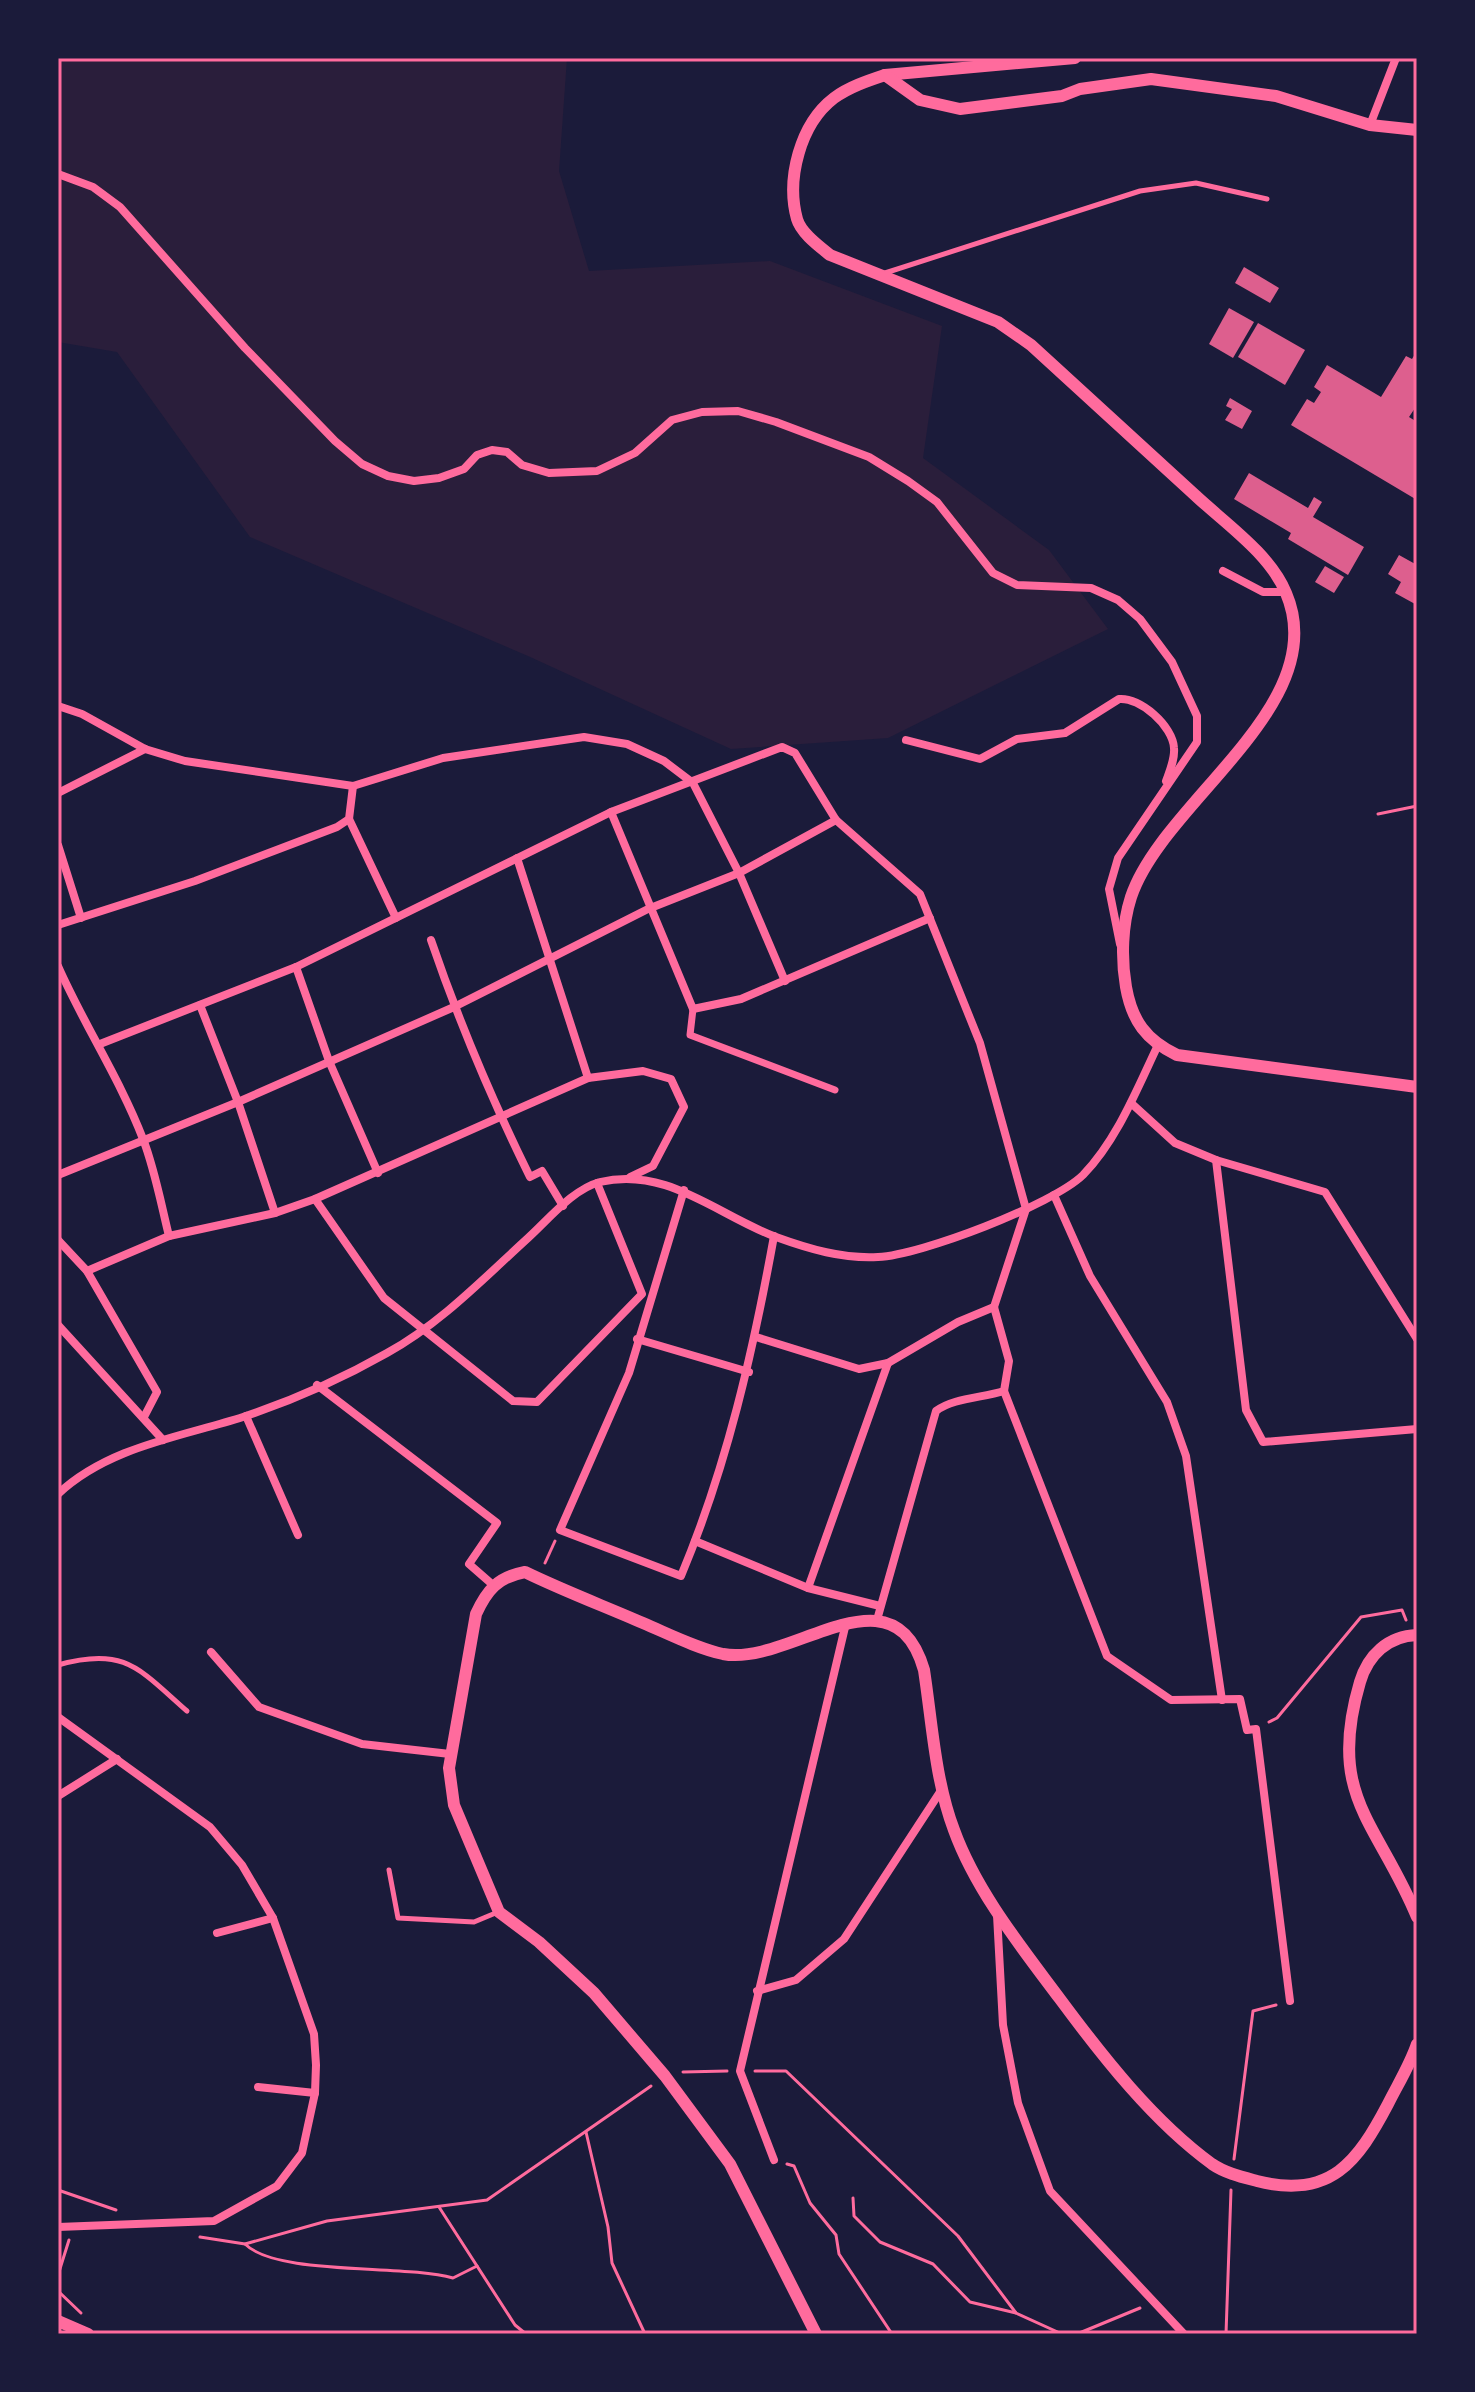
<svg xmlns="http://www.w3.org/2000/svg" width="1475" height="2392" font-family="'Public Sans',sans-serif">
  <rect width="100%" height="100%" fill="#1b1b3a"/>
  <path fill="#2a1e3b" d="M58,58H567L559,171L589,271L770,261L942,326L923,458L1049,550L1108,629L888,738L731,749L528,656L250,537L117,352L58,342Z"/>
  <g fill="#dd5f8e">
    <path d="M1244,267L1279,288L1270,303L1235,283Z"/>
    <path d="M1229,308L1254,322L1233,358L1209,344Z"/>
    <path d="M1258,323L1305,350L1285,385L1238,357Z"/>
    <path d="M1417,351V405L1409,417L1417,422V500L1291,425L1307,399L1314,403L1321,392L1314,387L1327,365L1381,397L1406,356L1412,359Z"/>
    <path d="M1230,398L1252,411L1242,429L1225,420L1232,409L1226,406Z"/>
    <path d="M1249,473L1308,508L1314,497L1322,502L1313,517L1364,547L1348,575L1288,539L1291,533L1234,499Z"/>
    <path d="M1399,555L1417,565L1415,604L1395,593L1401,582L1388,574Z"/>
    <path d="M1325,566L1344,577L1334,593L1315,582Z"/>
  </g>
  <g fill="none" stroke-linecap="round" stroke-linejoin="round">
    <g stroke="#ff6b9d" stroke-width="3">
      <path d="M1378,814L1417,806"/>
      <path d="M545,1563L555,1541"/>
      <path d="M1269,1722L1277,1718L1361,1617L1402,1610L1406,1620"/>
      <path d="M755,2071H786L958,2236L1016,2313L1062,2334"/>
      <path d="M683,2072L727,2071"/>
      <path d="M586,2132L608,2227L612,2263L645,2334"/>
      <path d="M1234,2159L1253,2011L1276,2005"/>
      <path d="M787,2164L794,2166L810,2203L836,2235L839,2254L892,2334"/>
      <path d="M58,2190L116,2210"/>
      <path d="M853,2198L854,2216L880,2242L933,2264L970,2302L1016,2313"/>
      <path d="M439,2207L515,2325L526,2334"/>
      <path d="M200,2237L245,2244L327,2221L487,2200L651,2086"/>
      <path d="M245,2244C277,2276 403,2264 453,2278L477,2266"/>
      <path d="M58,2275L69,2240"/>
      <path d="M58,2291L81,2313"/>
      <path d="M1077,2334L1140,2308"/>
      <path d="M1226,2334L1231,2190"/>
    </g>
    <g stroke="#ff6b9d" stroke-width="5">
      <path d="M885,273L1140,191L1196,183L1267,199"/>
      <path d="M58,1665C125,1646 139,1669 187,1711"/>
      <path d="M389,1870L398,1918L474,1922L498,1912"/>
    </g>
    <path stroke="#ff6b9d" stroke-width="7" d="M693,1009L690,1035L835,1090"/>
    <g stroke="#ff6b9d" stroke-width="8">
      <path d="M1370,125L1396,58"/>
      <path d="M58,174L93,187L120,207L245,348L335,441L362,464L388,476L414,481L439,478L464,469L477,455L492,450L507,452L522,465L549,473L597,471L635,453L672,420L702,412L738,411L776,422L869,457L908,481L937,502L993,573L1017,585L1091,588L1118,600L1140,619L1172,662L1197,716V742L1118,858L1109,889L1120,944"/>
      <path d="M1223,571L1263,592H1286"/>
      <path d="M58,706L82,714L145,749L185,761L353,786L443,758L584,737L627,744L664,761L693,783L739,873L785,981"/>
      <path d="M906,740L980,759L1017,739L1065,733L1119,699C1140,697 1173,726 1174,748C1175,759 1170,770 1166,781"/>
      <path d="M58,793L145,749"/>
      <path d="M611,812L693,1009L741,999L930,918"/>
      <path d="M349,819L396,918"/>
      <path d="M58,845L81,918"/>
      <path d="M517,858L588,1078"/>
      <path d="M58,925L195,881L337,827L349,819L353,786"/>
      <path d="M431,940C459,1022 492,1100 530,1177L542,1171L563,1206"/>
      <path d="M58,966C84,1025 120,1079 143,1139C155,1170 161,1204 169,1236"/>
      <path d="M296,967L329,1061L378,1173"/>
      <path d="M200,1005L238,1102L275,1213"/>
      <path d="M100,1044L296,967L611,812L782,747L795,753L836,820L920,894L980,1043L1026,1209"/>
      <path d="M1131,1103L1175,1143L1216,1160L1325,1192L1417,1339"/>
      <path d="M1216,1160L1246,1410L1263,1442L1417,1429"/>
      <path d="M58,1175L238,1102L454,1007L648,909L739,873L836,820"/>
      <path d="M684,1190L629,1373L560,1530L681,1576C727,1466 753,1352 774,1236"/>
      <path d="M1054,1195L1090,1276L1167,1402L1186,1456L1222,1700"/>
      <path d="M315,1199L384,1298L513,1401L537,1402L642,1294L597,1183"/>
      <path d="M58,1240L87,1271L157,1392L144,1417"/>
      <path d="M87,1271L169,1236L275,1213L315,1199L588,1078L643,1071L671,1079L684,1107L653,1166L630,1177"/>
      <path d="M994,1307L1026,1209"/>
      <path d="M58,1325L163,1440"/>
      <path d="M756,1337L859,1369L888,1363L958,1322L994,1307"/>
      <path d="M637,1339L749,1372"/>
      <path d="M317,1385L497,1523L469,1564L493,1585"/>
      <path d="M1004,1391L1107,1656L1171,1700L1240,1699L1247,1730L1256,1729L1290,2001"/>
      <path d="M246,1416L298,1535"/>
      <path d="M58,1494C108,1447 180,1437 243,1417C291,1401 343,1378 387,1353C440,1324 484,1278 528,1238C549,1219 573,1189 600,1182C667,1166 717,1215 776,1237C809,1249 843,1259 878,1257C921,1255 1052,1205 1083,1175C1117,1140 1137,1089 1158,1045"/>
      <path d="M695,1541L808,1588L880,1606"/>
      <path d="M808,1588L888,1363"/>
      <path d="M877,1620L936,1411C953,1398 982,1398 1004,1391L1009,1361L994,1307"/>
      <path d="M211,1652L259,1707L362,1744L450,1754"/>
      <path d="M58,1717L210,1827L242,1865L273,1918L314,2034L316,2065L315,2093L302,2153L277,2186L214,2221L58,2227"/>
      <path d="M58,1796L117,1759"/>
      <path d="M997,1915L1003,2025L1018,2103L1050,2191L1184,2334"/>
      <path d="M217,1933L273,1918"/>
      <path d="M757,1991L796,1980L844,1939L942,1789"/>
      <path d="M258,2087L315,2093"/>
      <path d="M774,2160L740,2071L846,1623"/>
    </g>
    <g stroke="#ff6b9d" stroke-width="12">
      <path d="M1075,58L885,75C867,81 849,87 834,98C800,124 786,179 797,219C801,233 819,246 830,255L998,322L1031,345C1086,396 1141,446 1196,496C1226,524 1270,554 1286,593C1334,705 1163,801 1131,897C1122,925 1121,958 1126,987C1132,1021 1146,1040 1177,1055L1417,1087"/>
      <path d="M885,75L920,100L960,109L1062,96L1080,89L1151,79L1276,96L1370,125L1417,130"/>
      <path d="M1417,1635C1388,1636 1368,1655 1360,1682C1326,1797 1378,1822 1417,1917"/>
      <path d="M58,2321L88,2334"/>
      <path d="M816,2334L730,2164L665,2076L594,1993L539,1942L499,1912L454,1805L449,1768L476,1614C487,1590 498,1577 525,1572C564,1591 604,1606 643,1623C669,1634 696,1648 723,1654C790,1667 893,1562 924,1670C932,1722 935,1780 954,1830C976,1891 1022,1948 1060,1999C1103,2057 1153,2121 1212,2164C1225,2173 1242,2177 1257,2181C1331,2200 1358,2161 1388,2104C1398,2084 1410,2065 1417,2044"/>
    </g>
  </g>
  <rect width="1475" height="2392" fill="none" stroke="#1b1b3a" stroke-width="120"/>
  <rect x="60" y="60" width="1355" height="2272" fill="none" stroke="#ff6b9d" stroke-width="3"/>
</svg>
